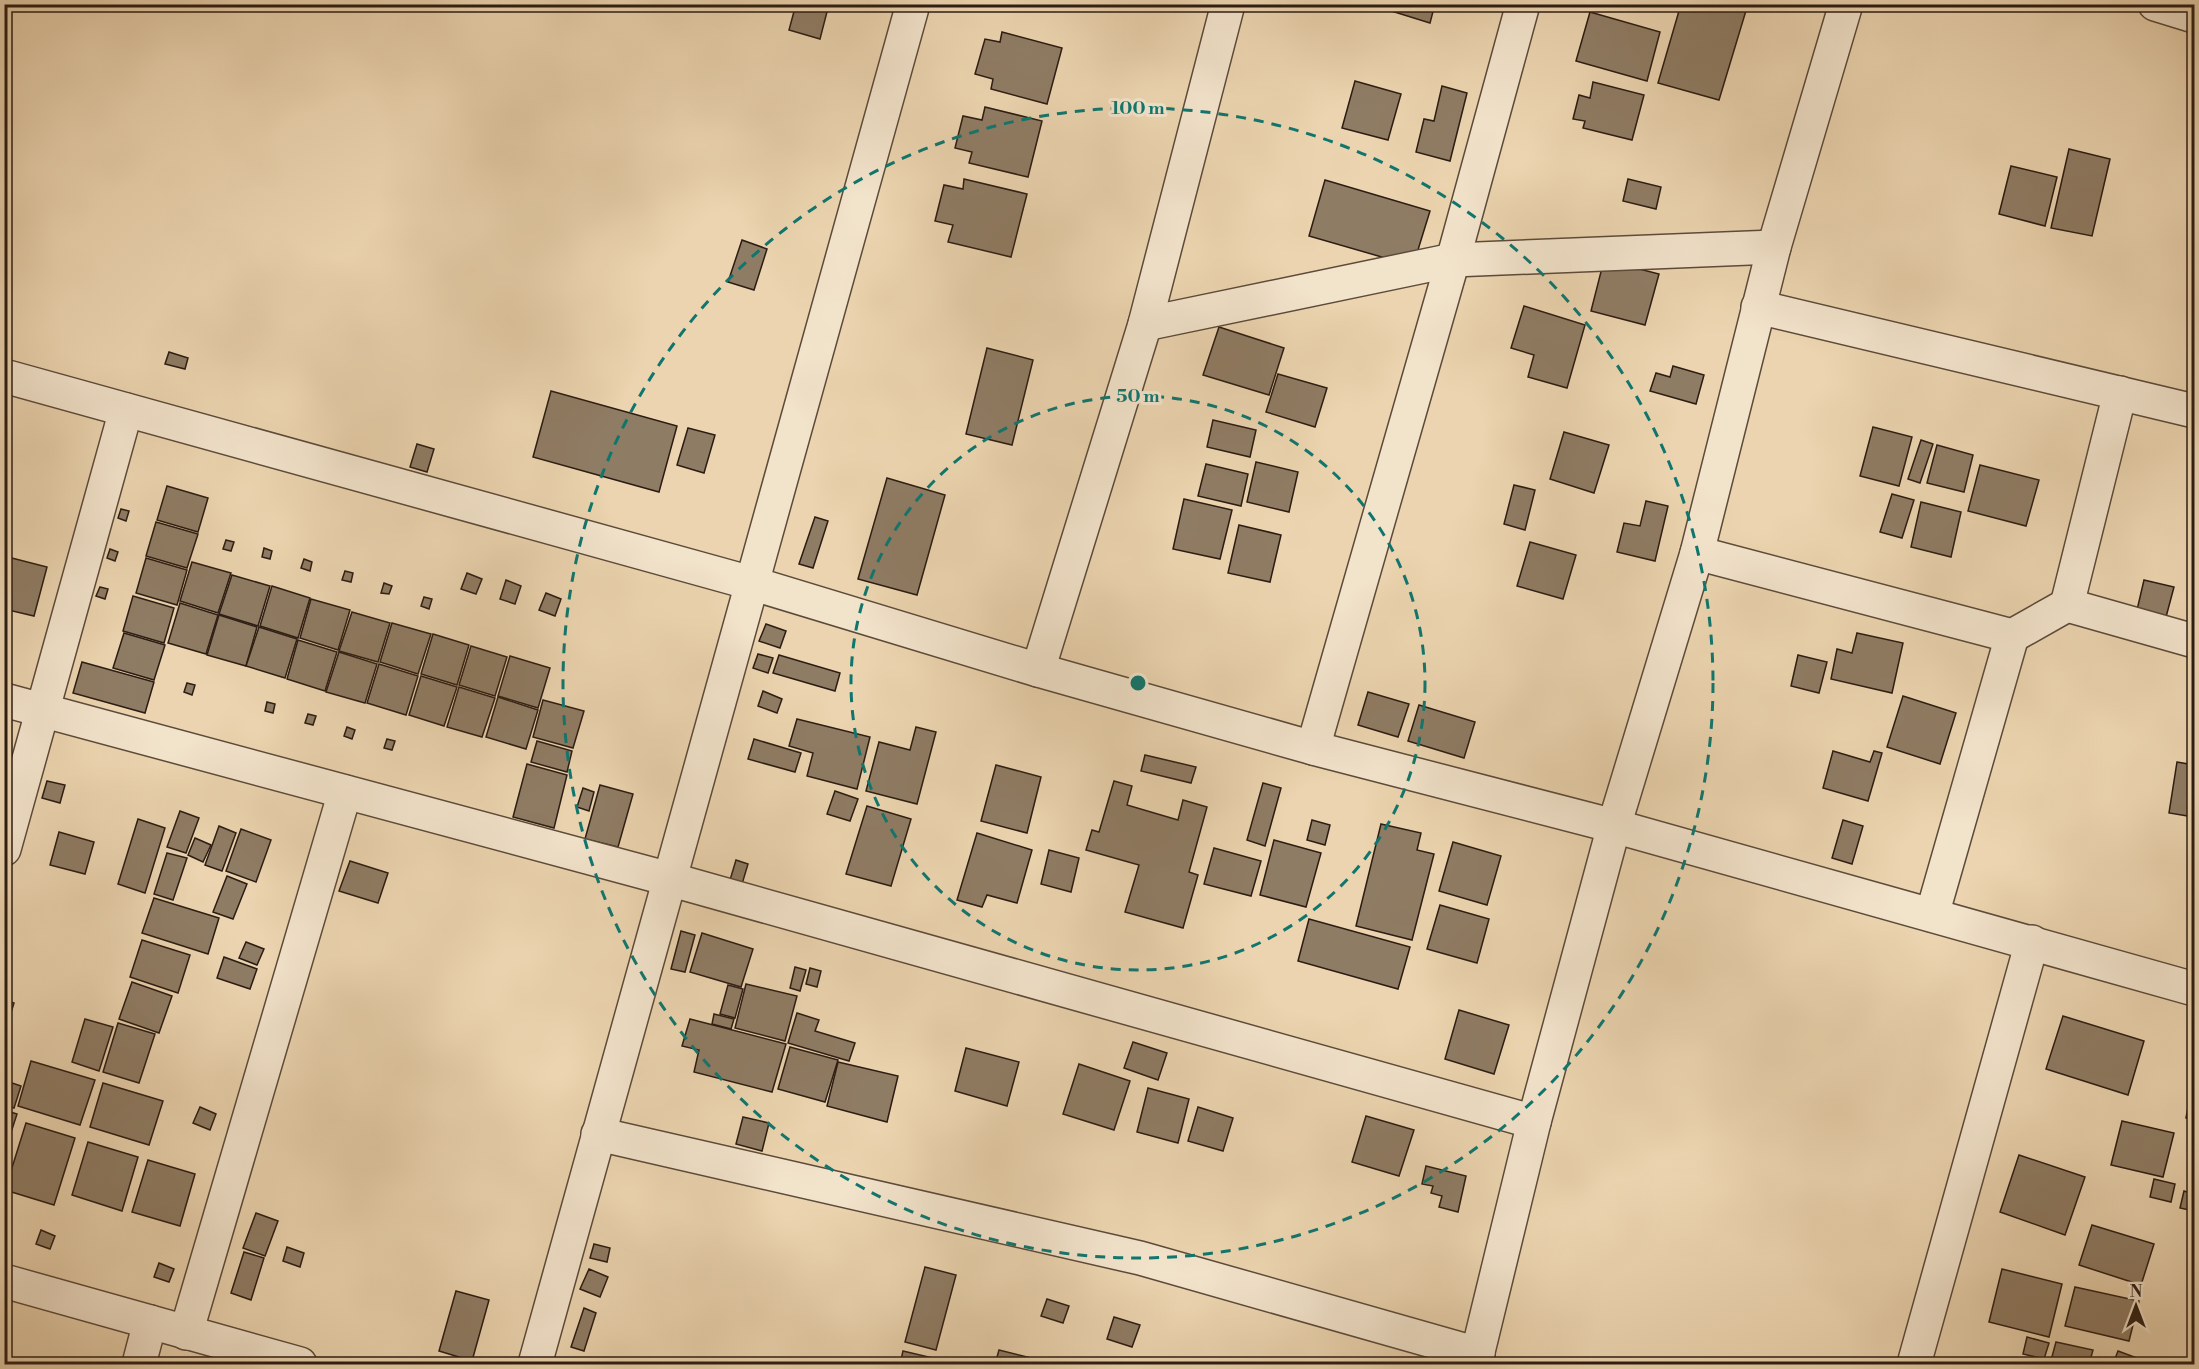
<svg xmlns="http://www.w3.org/2000/svg" width="2199" height="1369" font-family="'Libre Bodoni',serif">
  <rect width="100%" height="100%" fill="#ebd4af"/>
  <filter id="stains"><feTurbulence type="fractalNoise" baseFrequency=".00333" numOctaves="4"/><feColorMatrix values="0 0 0 0 .2 0 0 0 0 .09 0 0 0 0 .02 0 0 0 .5 -.17"/></filter>
  <radialGradient id="worn" r=".72"><stop offset=".6" stop-color="#630" stop-opacity="0"/><stop offset="1" stop-color="#630" stop-opacity=".3"/></radialGradient>
  <g fill="#8f7c64" stroke="#2c1c13" stroke-width="1.5">
    <path d="M614,4H645L644,10Z"/>
    <path d="M796,4H829L820,39L789,30Z"/>
    <path d="M1389,4H1435L1430,23L1388,10Z"/>
    <path d="M1681,4H1748L1719,100L1658,83Z"/>
    <path d="M1590,12L1660,32L1647,81L1576,61Z"/>
    <path d="M1002,32L1062,48L1047,104L991,89L993,79L975,74L985,39L1000,42Z"/>
    <path d="M1355,81L1401,94L1388,140L1342,128Z"/>
    <path d="M1593,82L1644,95L1632,140L1583,128L1585,121L1573,119L1579,95L1590,98Z"/>
    <path d="M1442,86L1467,93L1450,161L1416,152L1424,119L1434,121Z"/>
    <path d="M985,107L1042,121L1028,177L969,163L972,152L955,148L963,116L982,120Z"/>
    <path d="M2069,149L2110,159L2092,236L2051,228Z"/>
    <path d="M2011,166L2057,177L2045,226L1999,214Z"/>
    <path d="M964,179L1027,194L1011,257L948,242L953,225L935,221L944,185L963,189Z"/>
    <path d="M1628,179L1661,187L1656,209L1623,201Z"/>
    <path d="M1325,180L1430,211L1413,266L1309,236Z"/>
    <path d="M742,240L767,249L754,290L728,282Z"/>
    <path d="M1604,260L1659,274L1645,325L1591,311Z"/>
    <path d="M1524,306L1585,325L1567,388L1528,377L1534,355L1511,348Z"/>
    <path d="M1219,327L1284,348L1269,395L1203,375Z"/>
    <path d="M987,348L1033,360L1012,445L966,434Z"/>
    <path d="M169,352L188,358L185,369L165,364Z"/>
    <path d="M1673,366L1704,375L1696,404L1650,391L1656,373L1670,377Z"/>
    <path d="M1278,374L1327,388L1315,427L1266,412Z"/>
    <path d="M551,391L677,426L659,492L533,457Z"/>
    <path d="M1213,420L1256,430L1250,457L1207,447Z"/>
    <path d="M1873,427L1912,437L1899,486L1860,476Z"/>
    <path d="M688,428L715,435L704,473L677,465Z"/>
    <path d="M1564,432L1609,445L1594,493L1550,479Z"/>
    <path d="M1921,440L1933,444L1920,483L1908,479Z"/>
    <path d="M417,444L434,449L427,472L410,467Z"/>
    <path d="M1937,445L1973,455L1964,492L1927,483Z"/>
    <path d="M1256,462L1298,472L1289,512L1247,502Z"/>
    <path d="M1206,464L1248,474L1241,506L1198,496Z"/>
    <path d="M1980,465L2039,480L2026,526L1968,511Z"/>
    <path d="M887,478L945,495L917,595L858,579Z"/>
    <path d="M1514,485L1535,490L1525,530L1504,524Z"/>
    <path d="M167,486L208,498L198,532L157,520Z"/>
    <path d="M1892,494L1914,500L1902,538L1880,532Z"/>
    <path d="M1184,499L1232,510L1220,559L1173,549Z"/>
    <path d="M1646,501L1668,506L1655,561L1617,552L1624,523L1640,526Z"/>
    <path d="M1921,502L1961,512L1951,557L1911,547Z"/>
    <path d="M121,509L129,511L126,521L118,518Z"/>
    <path d="M815,517L828,521L813,568L799,564Z"/>
    <path d="M156,522L198,534L187,568L146,556Z"/>
    <path d="M1239,525L1281,535L1270,582L1228,573Z"/>
    <path d="M226,540L234,542L231,551L223,549Z"/>
    <path d="M1530,542L1576,555L1563,599L1517,586Z"/>
    <path d="M264,548L272,551L270,559L262,557Z"/>
    <path d="M110,549L118,552L115,561L107,558Z"/>
    <path d="M4,556L47,567L34,616L4,609Z"/>
    <path d="M146,558L187,570L177,605L136,593Z"/>
    <path d="M304,559L312,562L310,571L301,568Z"/>
    <path d="M192,562L231,573L218,613L180,601Z"/>
    <path d="M345,571L353,573L351,582L342,580Z"/>
    <path d="M467,573L482,579L476,594L461,589Z"/>
    <path d="M232,575L270,586L258,626L219,614Z"/>
    <path d="M506,580L521,586L515,604L500,599Z"/>
    <path d="M2144,580L2174,587L2166,617L2137,610Z"/>
    <path d="M384,583L392,586L389,594L381,593Z"/>
    <path d="M272,586L310,598L298,638L260,626Z"/>
    <path d="M100,587L108,589L105,599L96,596Z"/>
    <path d="M546,593L561,599L555,616L539,610Z"/>
    <path d="M133,596L174,608L164,643L123,631Z"/>
    <path d="M424,597L432,599L429,609L421,606Z"/>
    <path d="M311,599L350,610L338,650L300,638Z"/>
    <path d="M180,603L218,615L206,654L168,643Z"/>
    <path d="M352,612L390,623L378,662L339,651Z"/>
    <path d="M219,615L257,627L246,666L207,655Z"/>
    <path d="M392,623L431,634L418,674L380,662Z"/>
    <path d="M766,624L786,631L780,648L759,641Z"/>
    <path d="M259,627L297,639L285,678L246,666Z"/>
    <path d="M124,633L165,645L154,680L113,668Z"/>
    <path d="M1857,633L1903,643L1892,693L1831,679L1837,649L1852,653Z"/>
    <path d="M433,634L469,645L457,685L421,674Z"/>
    <path d="M298,640L337,652L325,691L287,679Z"/>
    <path d="M471,646L507,657L495,696L459,685Z"/>
    <path d="M339,652L377,664L365,703L326,692Z"/>
    <path d="M758,654L773,658L768,673L753,668Z"/>
    <path d="M779,655L840,673L835,691L773,673Z"/>
    <path d="M1798,655L1827,662L1819,693L1791,686Z"/>
    <path d="M510,656L550,668L538,708L498,696Z"/>
    <path d="M82,662L154,682L145,713L73,693Z"/>
    <path d="M379,664L418,676L406,715L367,703Z"/>
    <path d="M421,676L457,687L444,726L409,715Z"/>
    <path d="M187,683L195,685L192,695L184,692Z"/>
    <path d="M459,687L495,698L482,737L447,727Z"/>
    <path d="M763,691L782,699L777,713L758,706Z"/>
    <path d="M1368,692L1409,704L1398,737L1358,725Z"/>
    <path d="M1903,696L1956,713L1940,764L1887,747Z"/>
    <path d="M498,697L538,710L526,749L486,737Z"/>
    <path d="M543,700L584,711L573,748L533,737Z"/>
    <path d="M267,702L275,704L273,713L265,711Z"/>
    <path d="M1419,705L1475,722L1464,758L1408,741Z"/>
    <path d="M308,714L316,716L313,725L305,723Z"/>
    <path d="M797,719L870,737L857,789L807,776L813,753L789,746Z"/>
    <path d="M347,727L355,730L352,739L344,736Z"/>
    <path d="M916,727L936,732L917,804L866,791L879,742L910,750Z"/>
    <path d="M387,739L395,741L392,750L384,748Z"/>
    <path d="M754,739L801,753L795,772L748,759Z"/>
    <path d="M537,741L572,751L567,772L531,762Z"/>
    <path d="M1833,751L1870,762L1874,751L1882,753L1868,801L1823,788Z"/>
    <path d="M1145,755L1196,767L1191,783L1141,771Z"/>
    <path d="M2177,762L2194,765V817L2169,813Z"/>
    <path d="M527,764L567,775L554,828L513,817Z"/>
    <path d="M996,765L1041,777L1027,833L981,821Z"/>
    <path d="M47,781L65,785L60,803L42,798Z"/>
    <path d="M1114,781L1132,786L1127,805L1178,820L1183,800L1207,807L1189,872L1198,875L1183,928L1125,912L1139,865L1086,850L1092,830L1099,832Z"/>
    <path d="M1263,783L1281,788L1265,846L1247,840Z"/>
    <path d="M600,785L633,794L618,847L585,839Z"/>
    <path d="M583,788L594,792L589,811L577,807Z"/>
    <path d="M835,791L858,799L850,821L827,814Z"/>
    <path d="M867,806L911,819L891,886L846,874Z"/>
    <path d="M180,811L199,818L186,853L167,847Z"/>
    <path d="M138,819L165,828L145,893L118,884Z"/>
    <path d="M1312,820L1330,825L1325,845L1307,840Z"/>
    <path d="M1843,820L1863,826L1852,864L1832,858Z"/>
    <path d="M1381,824L1421,833L1417,850L1434,854L1412,940L1356,926Z"/>
    <path d="M219,826L236,833L222,871L205,865Z"/>
    <path d="M241,829L271,840L256,882L226,871Z"/>
    <path d="M59,832L94,842L85,874L50,865Z"/>
    <path d="M977,833L1032,850L1017,903L987,895L982,907L957,900Z"/>
    <path d="M195,838L211,845L203,862L188,855Z"/>
    <path d="M1274,840L1321,853L1306,907L1260,895Z"/>
    <path d="M1453,842L1501,856L1487,905L1439,891Z"/>
    <path d="M1214,848L1261,861L1251,896L1204,884Z"/>
    <path d="M1049,850L1079,858L1071,892L1041,884Z"/>
    <path d="M167,853L187,858L173,900L154,894Z"/>
    <path d="M736,860L748,864L742,884L730,880Z"/>
    <path d="M350,861L388,873L378,903L339,891Z"/>
    <path d="M227,876L247,884L233,919L213,912Z"/>
    <path d="M154,898L219,918L208,954L142,933Z"/>
    <path d="M1440,905L1489,919L1477,963L1427,949Z"/>
    <path d="M1309,919L1410,947L1398,989L1298,961Z"/>
    <path d="M681,931L695,935L685,972L671,969Z"/>
    <path d="M702,933L753,949L741,987L690,972Z"/>
    <path d="M142,940L190,955L178,993L130,977Z"/>
    <path d="M246,942L264,949L257,965L239,958Z"/>
    <path d="M224,957L257,969L250,989L217,978Z"/>
    <path d="M795,967L806,970L800,991L790,988Z"/>
    <path d="M810,968L821,971L817,987L806,984Z"/>
    <path d="M132,982L172,996L159,1033L119,1019Z"/>
    <path d="M746,984L797,996L785,1041L735,1028Z"/>
    <path d="M728,985L743,989L735,1018L720,1014Z"/>
    <path d="M4,1000L14,1003L4,1035Z"/>
    <path d="M1459,1010L1509,1025L1494,1074L1445,1059Z"/>
    <path d="M797,1013L819,1020L815,1031L855,1043L849,1061L788,1043Z"/>
    <path d="M714,1014L734,1019L731,1029L712,1024Z"/>
    <path d="M2063,1016L2144,1041L2128,1095L2046,1069Z"/>
    <path d="M85,1019L113,1027L99,1071L72,1062Z"/>
    <path d="M690,1019L786,1044L772,1092L694,1072L699,1050L682,1046Z"/>
    <path d="M118,1023L155,1034L139,1083L103,1072Z"/>
    <path d="M1133,1042L1167,1053L1158,1080L1124,1068Z"/>
    <path d="M790,1047L838,1060L825,1102L778,1089Z"/>
    <path d="M966,1048L1019,1062L1007,1106L955,1091Z"/>
    <path d="M31,1061L95,1080L80,1125L18,1106Z"/>
    <path d="M838,1062L898,1076L887,1122L827,1106Z"/>
    <path d="M1079,1064L1130,1081L1114,1130L1063,1114Z"/>
    <path d="M6,1081L21,1086L14,1108L4,1105Z"/>
    <path d="M103,1083L163,1101L149,1145L90,1127Z"/>
    <path d="M1148,1088L1189,1099L1178,1143L1137,1132Z"/>
    <path d="M2189,1102L2194,1104V1120L2186,1118Z"/>
    <path d="M200,1107L216,1114L210,1130L193,1123Z"/>
    <path d="M1198,1107L1233,1118L1223,1151L1188,1141Z"/>
    <path d="M4,1110L17,1114L4,1154Z"/>
    <path d="M1366,1116L1414,1130L1399,1176L1352,1162Z"/>
    <path d="M743,1117L769,1123L762,1151L736,1144Z"/>
    <path d="M2122,1121L2174,1133L2163,1177L2111,1165Z"/>
    <path d="M26,1123L75,1138L54,1205L5,1190Z"/>
    <path d="M88,1142L138,1157L122,1211L72,1195Z"/>
    <path d="M2019,1155L2085,1177L2065,1235L2000,1212Z"/>
    <path d="M148,1160L195,1174L180,1226L132,1212Z"/>
    <path d="M1426,1166L1466,1176L1458,1212L1439,1207L1442,1196L1431,1193L1433,1186L1422,1184Z"/>
    <path d="M2154,1179L2175,1184L2171,1202L2150,1197Z"/>
    <path d="M2184,1191L2194,1194V1211L2180,1208Z"/>
    <path d="M256,1213L278,1221L265,1256L243,1248Z"/>
    <path d="M2092,1225L2154,1244L2141,1285L2079,1265Z"/>
    <path d="M41,1230L55,1236L50,1249L36,1244Z"/>
    <path d="M594,1244L610,1248L607,1262L590,1258Z"/>
    <path d="M287,1247L304,1253L300,1267L283,1261Z"/>
    <path d="M244,1252L264,1258L251,1300L231,1293Z"/>
    <path d="M159,1263L174,1269L169,1282L154,1277Z"/>
    <path d="M925,1267L956,1275L936,1350L905,1342Z"/>
    <path d="M589,1269L608,1277L600,1297L580,1289Z"/>
    <path d="M2002,1269L2062,1284L2049,1337L1989,1322Z"/>
    <path d="M2075,1287L2139,1301L2129,1341L2065,1326Z"/>
    <path d="M456,1291L489,1300L472,1361L439,1351Z"/>
    <path d="M1047,1299L1069,1306L1063,1323L1041,1316Z"/>
    <path d="M584,1308L596,1313L584,1351L571,1347Z"/>
    <path d="M1114,1317L1140,1325L1132,1347L1107,1339Z"/>
    <path d="M2027,1337L2049,1343L2044,1359L2023,1354Z"/>
    <path d="M2056,1342L2093,1350L2089,1364H2050Z"/>
    <path d="M999,1350L1051,1363L1050,1364H995Z"/>
    <path d="M903,1351L933,1358L932,1364H900Z"/>
    <path d="M2118,1351L2153,1364H2113Z"/>
  </g>
  <g fill="none" stroke-linecap="round" stroke-linejoin="round">
    <defs>
      <g id="minor">
        <path d="M2155,4L2194,16"/>
        <path d="M1758,307L2194,411"/>
        <path d="M1145,324L1453,260L1774,247"/>
        <path d="M4,376L751,583L1038,670L1313,748L1614,826L2194,989"/>
        <path d="M1697,553L2012,636L2067,605L2194,641"/>
        <path d="M2067,605L2120,393"/>
        <path d="M1038,670L1145,324L1228,4"/>
        <path d="M4,700L669,879L1534,1122"/>
        <path d="M1313,748L1453,260L1523,4"/>
        <path d="M4,849L126,410"/>
        <path d="M1932,915L2012,636"/>
        <path d="M598,1134L1140,1258L1478,1354"/>
        <path d="M4,1281L300,1364"/>
        <path d="M186,1333L345,792"/>
        <path d="M139,1364L150,1322"/>
        <path d="M535,1364L913,4"/>
        <path d="M1475,1364L1534,1122L1614,826L1697,553L1774,247L1846,4"/>
        <path d="M1914,1364L2032,942"/>
      </g>
    </defs>
    <use href="#minor" stroke="#5c4a3a" stroke-width="36"/>
    <use href="#minor" stroke="#f2e3cb" stroke-width="33"/>
  </g>
  <g fill="none" stroke="#0f766e" stroke-width="3" stroke-dasharray="10 8">
    <circle cx="1138" cy="683" r="287"/>
    <circle cx="1138" cy="683" r="575"/>
  </g>
  <circle cx="1138" cy="683" r="9" fill="#0f766e" stroke="#f2e3cb" stroke-width="3"/>
  <g font-size="18" text-anchor="middle" font-weight="bold" fill="#0f766e" stroke="#f2e3cb" stroke-width="6" stroke-linejoin="round" paint-order="stroke">
    <text x="1138" y="114">100 m</text>
    <text x="1138" y="402">50 m</text>
  </g>
  <rect width="2199" height="1369" fill="none" stroke="#ebd4af" stroke-width="24"/>
  <rect x="6" y="6" width="2187" height="1357" fill="none" stroke="#2c1c13" stroke-width="3"/>
  <rect x="12" y="12" width="2175" height="1345" fill="none" stroke="#2c1c13" stroke-width="1.5"/>
  <g transform="translate(2136 1306)" stroke="#f2e3cb" stroke-width="4.5" paint-order="stroke">
  <path d="M0-4.5L10 22L0 15L-10 22Z" fill="#2c1c13"/>
  <text y="-9" font-size="16" font-weight="bold" text-anchor="middle" fill="#2c1c13">N</text>
  </g>
  <rect width="100%" height="100%" filter="url(#stains)"/>
  <rect width="100%" height="100%" fill="url(#worn)"/>
</svg>
